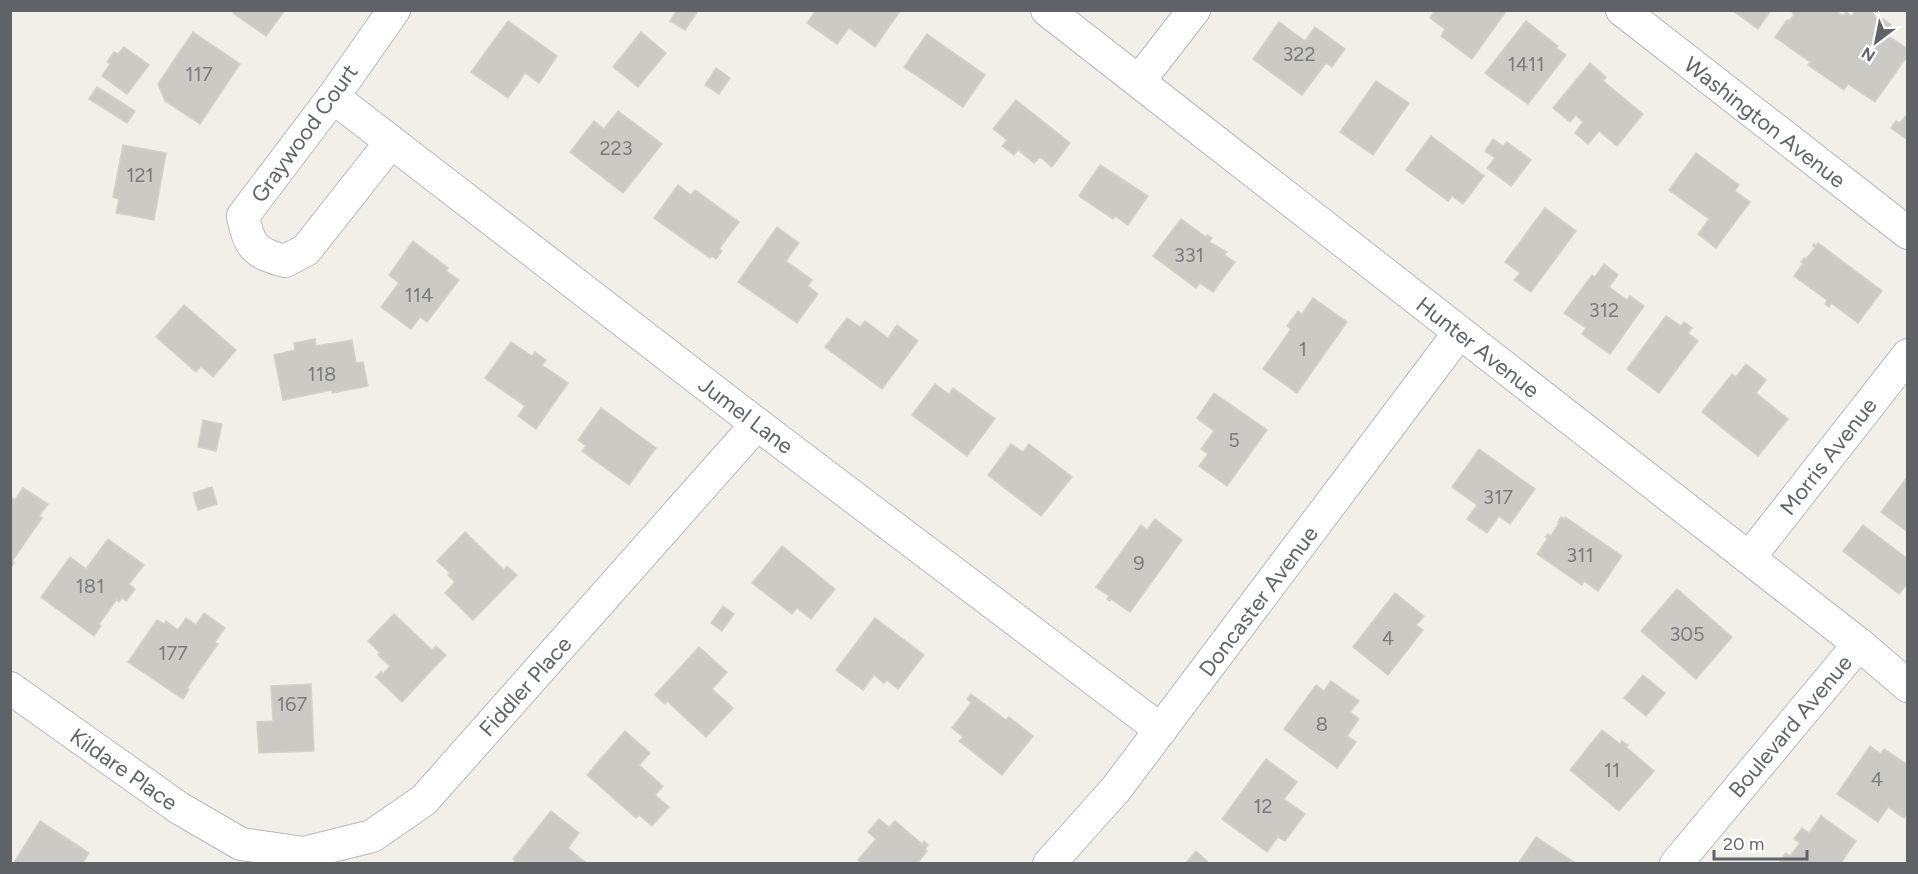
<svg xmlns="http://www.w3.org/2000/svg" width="1918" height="874" font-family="Figtree,sans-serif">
  <rect width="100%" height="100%" fill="#f1efe8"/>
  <g fill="#cccac5" stroke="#d6d1c6" stroke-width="1.5">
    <path d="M235,10H285L266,36L233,13Z"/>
    <path d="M677,10L698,11L685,30L670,21Z"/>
    <path d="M816,10H899L900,11L875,47L849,28L837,44L807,23Z"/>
    <path d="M1435,10H1507L1472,59L1441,36L1445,29L1430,18Z"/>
    <path d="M1732,10H1771L1758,29Z"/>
    <path d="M1791,10H1835L1843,16L1846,12L1852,16L1856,10H1871L1878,21L1880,17L1891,25L1885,34L1908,49V55L1875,102L1848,84L1844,90L1808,65L1810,62L1775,37L1787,20L1789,21L1794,15Z"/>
    <path d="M508,21L557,56L539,83L525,73L508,98L471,72Z"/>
    <path d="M1526,21L1558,46L1556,48L1566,55L1528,104L1485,73Z"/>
    <path d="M1279,22L1305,41L1315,27L1345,49L1332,67L1326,63L1302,95L1253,59Z"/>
    <path d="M193,32L240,64L200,124L165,101L158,84Z"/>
    <path d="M641,32L666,53L638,87L613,67Z"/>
    <path d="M927,34L985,75L963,107L904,67Z"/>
    <path d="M124,47L149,65L127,94L102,76L110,64L107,62L114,52L118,54Z"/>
    <path d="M1590,63L1606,77L1603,81L1643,114L1617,146L1599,131L1588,144L1575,133L1583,122L1576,115L1570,122L1553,108Z"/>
    <path d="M716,68L730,78L719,94L705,85Z"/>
    <path d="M1376,81L1409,103L1373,155L1340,132Z"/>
    <path d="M97,87L135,111L127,123L89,99Z"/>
    <path d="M1016,100L1070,143L1052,167L1040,157L1034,163L1018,150L1014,155L1002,146L1007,140L993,129Z"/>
    <path d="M618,111L662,144L623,193L570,152L594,121L604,129Z"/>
    <path d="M1908,113V140L1891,128L1896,121L1900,123Z"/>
    <path d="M1431,136L1484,176L1463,204L1452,196L1448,201L1406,170Z"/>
    <path d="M1493,139L1503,146L1507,142L1531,160L1511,186L1487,168L1495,158L1485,151Z"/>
    <path d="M123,145L166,153L154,220L116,213L119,199L113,197Z"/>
    <path d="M1696,153L1739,185L1735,191L1750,202L1716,248L1698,234L1709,219L1669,190Z"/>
    <path d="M1100,165L1148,196L1128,225L1115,216L1113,219L1079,196Z"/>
    <path d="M678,185L691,195L695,190L739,222L719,249L722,251L716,259L712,256L710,258L654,218Z"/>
    <path d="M1545,208L1576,231L1531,292L1514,280L1520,273L1505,262Z"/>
    <path d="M1181,219L1206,237L1207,235L1212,238L1209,242L1227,252L1224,255L1235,262L1213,292L1200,283L1196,288L1153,256Z"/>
    <path d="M777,227L799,243L786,261L812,280L808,286L818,294L797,323L738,282Z"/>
    <path d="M413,241L448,268L446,271L459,280L427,322L420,317L411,329L381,307L399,283L389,275Z"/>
    <path d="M1818,243L1882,291L1858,323L1831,303L1829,307L1825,304L1827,300L1794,276L1803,263L1801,262L1804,258L1806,259L1815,248L1813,246L1814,244L1816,246Z"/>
    <path d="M1604,264L1618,275L1609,287L1627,300L1630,296L1644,306L1610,354L1582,334L1586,328L1564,313L1592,275L1595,277Z"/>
    <path d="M1313,298L1347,322L1297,393L1263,369L1291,329L1287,326L1298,311L1302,314Z"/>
    <path d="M184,305L236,350L213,377L201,366L196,372L156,337Z"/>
    <path d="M1666,316L1681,326L1684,322L1692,328L1688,333L1698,341L1659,393L1627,369Z"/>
    <path d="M847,318L860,327L865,321L888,338L897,325L918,341L882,389L825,347Z"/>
    <path d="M315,339L316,346L352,340L356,363L363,362L368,386L332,393V390L283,400L274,355L295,350L294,343Z"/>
    <path d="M511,342L532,356L535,352L546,360L542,365L568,383L536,429L518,416L525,406L485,378Z"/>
    <path d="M1746,364L1766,380L1756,393L1788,419L1758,456L1702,412L1732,374L1736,377Z"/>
    <path d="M935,384L949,394L953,388L995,419L967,456L912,415Z"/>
    <path d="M1214,393L1267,430L1227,486L1199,466L1208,454L1201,449L1214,431L1197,418Z"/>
    <path d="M601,408L656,448L629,485L582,451L586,446L578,440Z"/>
    <path d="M203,420L222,424L216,451L198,447Z"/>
    <path d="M1011,444L1023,452L1029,444L1072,477L1041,516L988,475Z"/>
    <path d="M1479,449L1535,489L1510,524L1499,516L1487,533L1467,519L1477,505L1452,487Z"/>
    <path d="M1908,476V532L1881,512Z"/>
    <path d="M212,487L217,504L198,510L193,493Z"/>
    <path d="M23,488L48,504L39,516L42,518L12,561L14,563L10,569V497L15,500Z"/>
    <path d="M1561,517L1564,519L1565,517L1622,556L1598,591L1584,581L1582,585L1537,554L1548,538L1545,537L1548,534L1551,536L1559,523L1558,522Z"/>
    <path d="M1155,519L1182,540L1130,612L1111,599L1110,601L1107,599L1109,596L1096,587L1141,525L1147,530Z"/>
    <path d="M1863,525L1908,559V583L1899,594L1843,551Z"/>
    <path d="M465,532L504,570L507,566L517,575L473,620L445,593L455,582L448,575L450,573L437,561Z"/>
    <path d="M108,539L144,565L129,584L135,589L126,601L122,598L119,602L117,599L99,624L101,626L94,636L41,597L70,557L86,569Z"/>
    <path d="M782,546L835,589L811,619L797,608L792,614L752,583Z"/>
    <path d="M1677,589L1732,637L1696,679L1641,631Z"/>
    <path d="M1395,593L1424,616L1416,625L1423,630L1388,675L1353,647Z"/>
    <path d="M723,606L734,614L722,631L711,623Z"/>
    <path d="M204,613L225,628L215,642L218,644L187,688L189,689L183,699L128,662L157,620L164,624L166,621L178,630L186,618L196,625Z"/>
    <path d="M394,614L432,650L436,646L446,655L402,702L376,677L381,672L383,674L390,666L378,655L380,653L368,641Z"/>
    <path d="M875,618L924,655L898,689L887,680L884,683L874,675L863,690L836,670Z"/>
    <path d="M699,647L727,672L712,689L733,708L706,737L667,701L665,704L655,695Z"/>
    <path d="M1643,675L1665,693L1646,716L1624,698Z"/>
    <path d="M1331,681L1359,701L1350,712L1359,719L1347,736L1356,742L1337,768L1284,729L1316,685L1324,691Z"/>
    <path d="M311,684L314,751L259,753L257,722L273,721L271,686Z"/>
    <path d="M971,694L1006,720L1009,717L1033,736L1002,775L959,741L963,737L952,728L971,703L967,699Z"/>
    <path d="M1602,730L1620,744L1622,741L1628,745L1626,747L1654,771L1619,811L1570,770Z"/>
    <path d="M625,731L650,753L639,765L663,786L655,795L669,807L652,826L639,815L636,818L587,775Z"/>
    <path d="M1870,746L1881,754L1884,749L1908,765V813L1904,818L1888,807L1878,822L1837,794Z"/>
    <path d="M1266,759L1297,782L1284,799L1305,814L1285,841L1278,837L1267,852L1222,819Z"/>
    <path d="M551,811L579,833L568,848L587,864H518L513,859Z"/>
    <path d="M1821,816L1856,841L1840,864H1778L1786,853L1790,856L1800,843L1794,839L1802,828L1809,833Z"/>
    <path d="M879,819L889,827L895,821L922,844L924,841L928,845L925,849L927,851L917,864H862L858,860L876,839L868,832Z"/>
    <path d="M40,821L89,853L82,864H13Z"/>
    <path d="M1536,837L1574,862L1573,864H1518Z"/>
    <path d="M1196,851L1210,864H1185Z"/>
  </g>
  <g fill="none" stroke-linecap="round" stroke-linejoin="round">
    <defs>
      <g id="minor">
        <path d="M1047,10L1859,644L1908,686"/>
        <path d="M1622,10L1908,233"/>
        <path d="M1139,81L1194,10"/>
        <path d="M333,97L757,424L1161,730"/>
        <path d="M391,142L306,250L285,261C254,253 249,246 243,216L333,97L394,10"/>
        <path d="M1749,558L1908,355"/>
        <path d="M10,688L179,808L241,844L304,853L372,836L424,800L757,424"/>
        <path d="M1049,864L1116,789L1459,333"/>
        <path d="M1676,864L1859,644"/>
      </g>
    </defs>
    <use href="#minor" stroke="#b5b8bc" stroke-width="34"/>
    <use href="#minor" stroke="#fff" stroke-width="32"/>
  </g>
  <g text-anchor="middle" stroke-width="5" stroke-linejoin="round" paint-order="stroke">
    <g font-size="20" fill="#7a7d7f">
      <text x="1299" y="61">322</text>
      <text x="1526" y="71">1411</text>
      <text x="199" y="81">117</text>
      <text x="616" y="155">223</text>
      <text x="140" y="182">121</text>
      <text x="1189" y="262">331</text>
      <text x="419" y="302">114</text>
      <text x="1604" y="317">312</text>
      <text x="1303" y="356">1</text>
      <text x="322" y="381">118</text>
      <text x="1234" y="447">5</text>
      <text x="1498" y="504">317</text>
      <text x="1580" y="562">311</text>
      <text x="1139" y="570">9</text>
      <text x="90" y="593">181</text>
      <text x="1687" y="641">305</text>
      <text x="1388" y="645">4</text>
      <text x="173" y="660">177</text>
      <text x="292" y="711">167</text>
      <text x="1322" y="731">8</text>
      <text x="1612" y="777">11</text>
      <text x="1877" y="786">4</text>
      <text x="1263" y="813">12</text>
    </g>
    <g font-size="22" fill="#5f6368" stroke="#fff">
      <text transform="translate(1765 122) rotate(38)" y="8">Washington Avenue</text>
      <text transform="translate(304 133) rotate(-54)" y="8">Graywood Court</text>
      <text transform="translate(1478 347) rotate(38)" y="8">Hunter Avenue</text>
      <text transform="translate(746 415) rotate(37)" y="8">Jumel Lane</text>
      <text transform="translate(1828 456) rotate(-52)" y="8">Morris Avenue</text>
      <text transform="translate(1258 601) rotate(-53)" y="8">Doncaster Avenue</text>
      <text transform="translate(525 686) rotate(-48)" y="8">Fiddler Place</text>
      <text transform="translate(1790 726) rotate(-50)" y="8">Boulevard Avenue</text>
      <text transform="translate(124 769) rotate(35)" y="8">Kildare Place</text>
    </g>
  </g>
  <rect width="1918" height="874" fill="none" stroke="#5f6368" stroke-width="24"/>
  <g transform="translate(1876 42) rotate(212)" stroke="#ffffff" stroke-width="4.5" paint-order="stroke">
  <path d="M0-4.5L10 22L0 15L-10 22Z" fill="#5f6368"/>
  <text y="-9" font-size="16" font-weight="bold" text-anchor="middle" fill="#5f6368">N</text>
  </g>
  <path d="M1714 850v9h93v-9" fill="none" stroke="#5f6368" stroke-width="3"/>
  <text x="1723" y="850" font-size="18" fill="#5f6368" stroke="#ffffff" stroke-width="4.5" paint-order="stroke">20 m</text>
</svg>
